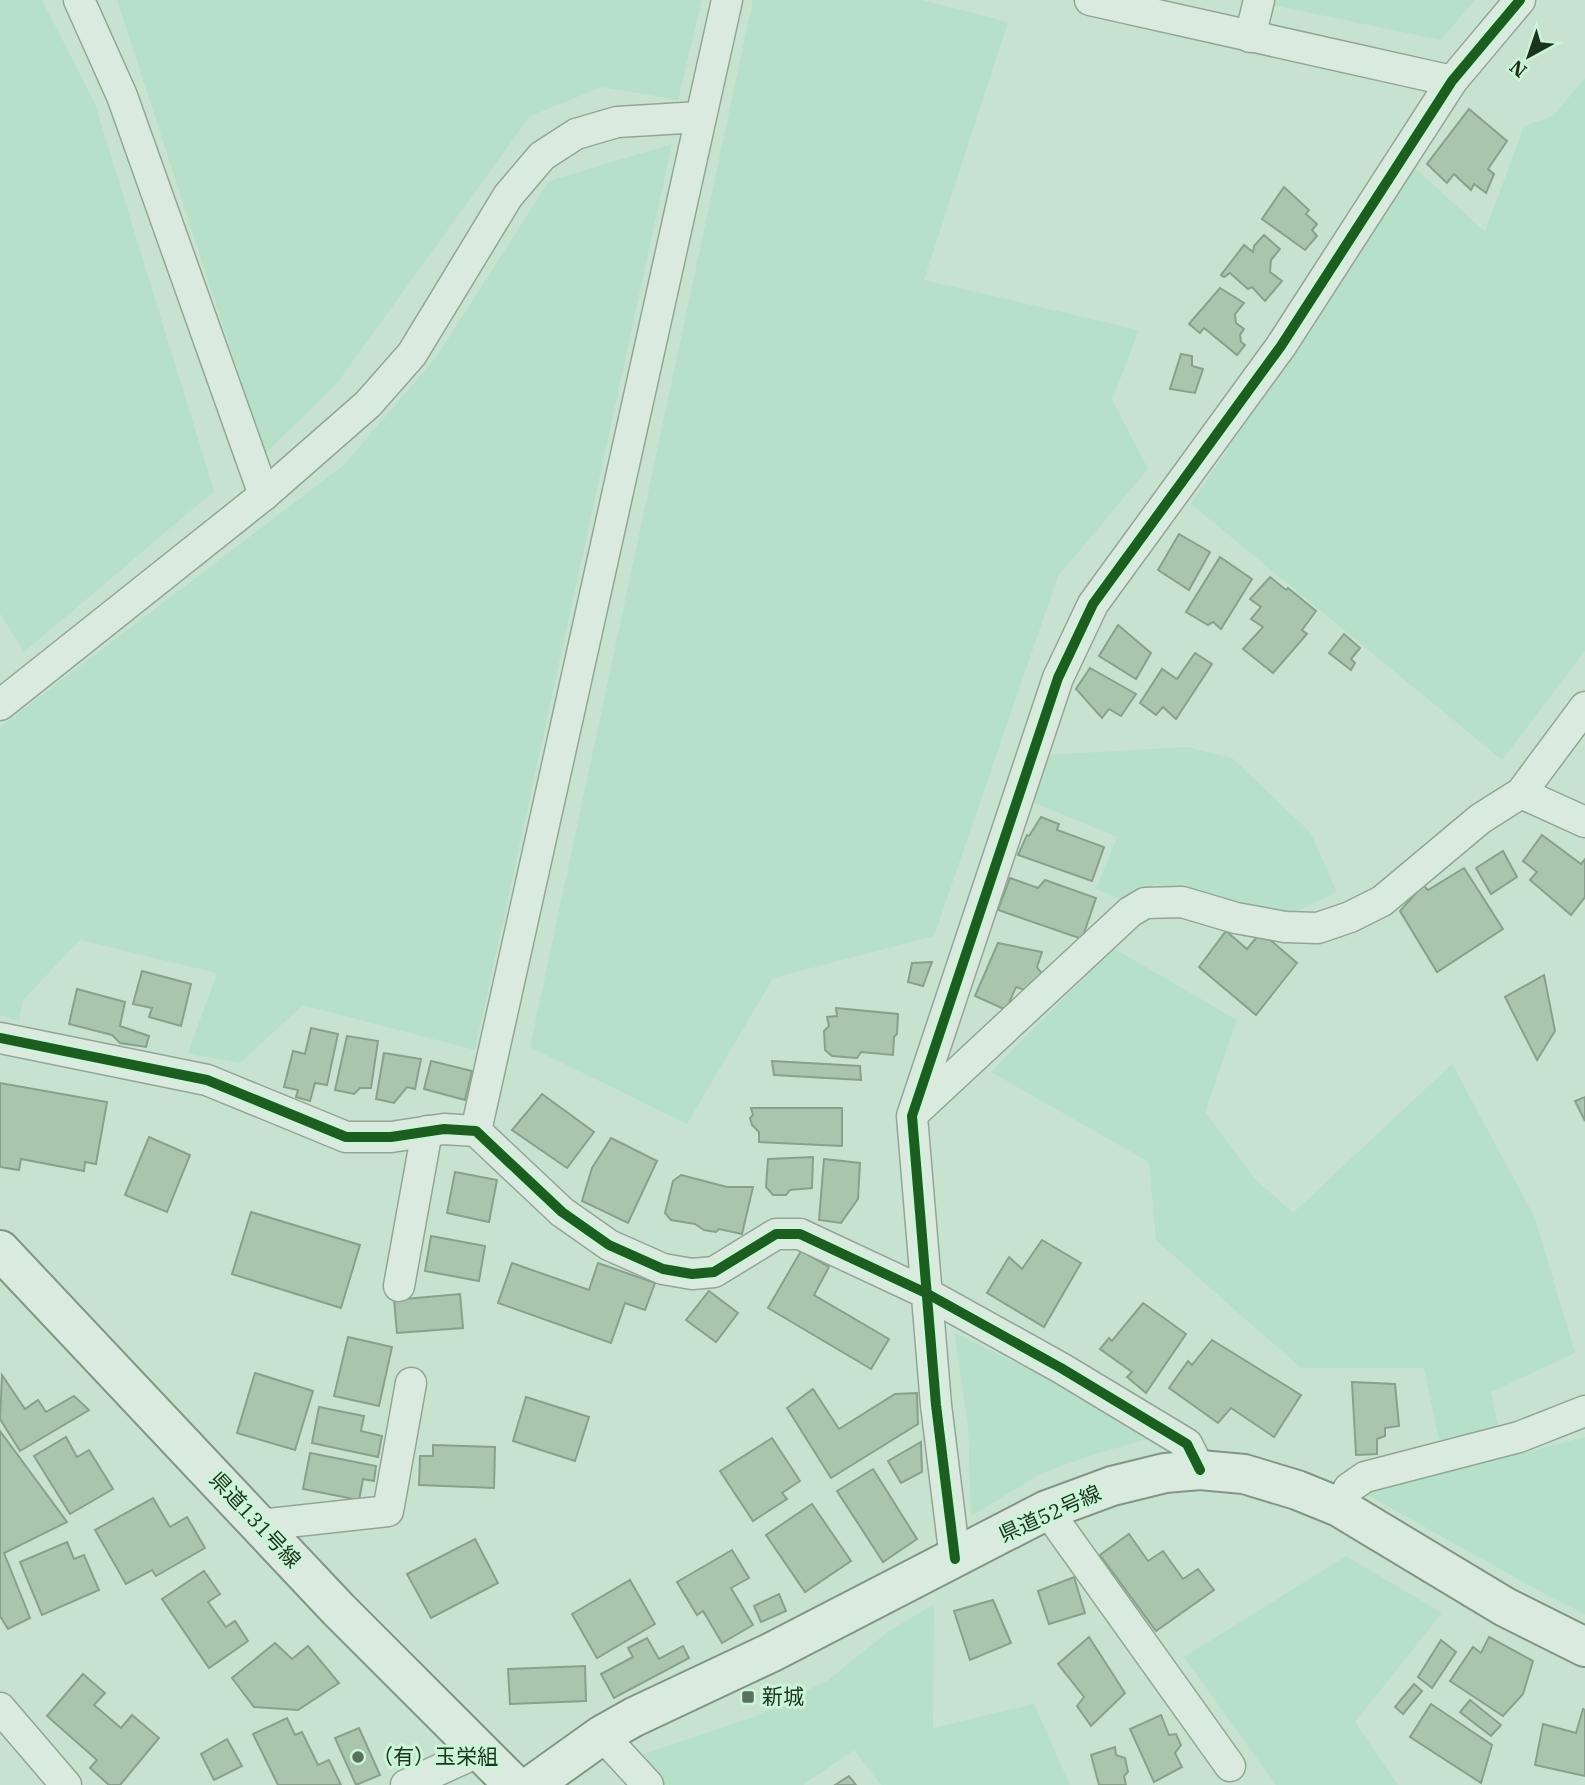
<svg xmlns="http://www.w3.org/2000/svg" width="1585" height="1785" font-family="'IBM Plex Serif','Noto Sans JP',serif">
  <rect width="100%" height="100%" fill="#c8e2d0"/>
  <g fill="#b6e0c7">
    <path d="M0,0H42L95,104L214,491L24,652L0,613Z"/>
    <path d="M117,0H702L678,100L602,87L530,116L337,383L265,454Z"/>
    <path d="M753,0H922L1008,22L924,280L1139,330L1112,400L1148,469L1058,576L934,936L773,978L687,1124L530,1047Z"/>
    <path d="M1249,0H1475L1441,40Z"/>
    <path d="M1585,78V651L1502,760L1191,504L1415,168L1485,232L1524,126L1553,116Z"/>
    <path d="M672,144L475,1050L303,1005L240,1063L188,1053L217,973L80,940L23,1000L19,1021L0,1015V727L344,465L437,356L549,181Z"/>
    <path d="M1187,747L1232,758L1310,832L1337,892L1284,917L1156,884L1122,900L1096,889L1117,837L1033,802L1048,755Z"/>
    <path d="M1113,948L1237,1020L1205,1112L1254,1178L1293,1213L1452,1064L1535,1218L1575,1353L1491,1392L1498,1426L1439,1440L1424,1368H1301L1156,1240L1149,1162L991,1072Z"/>
    <path d="M954,1332L1071,1390L1151,1438L1092,1455L1042,1473L971,1516L968,1425Z"/>
    <path d="M1585,1437V1614L1561,1603L1364,1493Z"/>
    <path d="M1346,1556L1442,1613L1355,1722L1398,1785H1276L1184,1657Z"/>
    <path d="M934,1604L933,1728L1034,1704L1070,1785H881L854,1750L803,1785H664L638,1756L754,1717L828,1680L889,1631Z"/>
  </g>
  <g fill="#a9c5ad" stroke="#88a18c" stroke-width="2">
    <path d="M1469,109L1507,141L1488,169L1494,174L1486,193L1474,184L1471,190L1454,174L1447,183L1427,164Z"/>
    <path d="M1284,187L1309,210L1306,214L1317,224L1312,230L1317,236L1305,250L1262,219Z"/>
    <path d="M1264,235L1280,249L1271,260L1270,272L1282,281L1265,301L1252,287L1248,289L1230,273L1224,277L1221,275L1244,245L1253,252L1254,246Z"/>
    <path d="M1220,288L1244,303L1235,314L1236,323L1244,329L1240,335L1241,342L1245,345L1237,355L1204,328L1200,333L1189,324Z"/>
    <path d="M1181,354L1192,356V366L1203,369L1195,393L1170,389Z"/>
    <path d="M1179,534L1210,552L1189,590L1158,570Z"/>
    <path d="M1220,557L1252,579L1221,629L1213,622L1208,625L1186,612Z"/>
    <path d="M1270,577L1286,590L1288,588L1316,611L1302,630L1307,634L1273,673L1243,649L1263,627L1251,619L1261,607L1250,599Z"/>
    <path d="M1118,625L1151,653L1136,679L1099,656Z"/>
    <path d="M1344,634L1360,648L1351,659L1355,663L1351,670L1329,653Z"/>
    <path d="M1195,653L1212,664L1176,719L1163,707L1156,715L1140,703L1162,669L1177,679Z"/>
    <path d="M1090,668L1136,694L1121,716L1109,709L1102,718L1076,689Z"/>
    <path d="M1041,817L1059,824L1057,830L1104,847L1092,881L1018,855L1027,835L1029,836Z"/>
    <path d="M1542,835L1581,864L1585,859V897L1571,915L1530,880L1537,872L1523,861Z"/>
    <path d="M1503,851L1517,877L1491,894L1476,868Z"/>
    <path d="M1464,868L1503,929L1437,972L1400,911L1423,885L1428,890Z"/>
    <path d="M1010,878L1038,888L1045,880L1096,898L1082,939L998,910Z"/>
    <path d="M1226,931L1247,949L1261,932L1297,963L1256,1015L1199,967Z"/>
    <path d="M998,943L1042,952L1037,967L1043,975L1028,991L1016,987L1006,1010L975,996Z"/>
    <path d="M932,962L923,986L908,982L912,963Z"/>
    <path d="M142,971L191,984L181,1026L149,1017L152,1008L133,1004Z"/>
    <path d="M1544,975L1555,1031L1537,1060L1505,997Z"/>
    <path d="M77,989L125,1002L120,1026L149,1036L146,1047L120,1043L112,1035L69,1024Z"/>
    <path d="M836,1008L898,1014L897,1034L894,1037L893,1055L861,1052L857,1058L832,1056L825,1050L824,1031L829,1026L827,1017L837,1016Z"/>
    <path d="M311,1028L338,1034L327,1085L315,1083L310,1101L296,1097L298,1090L284,1087L293,1051L305,1054Z"/>
    <path d="M347,1036L378,1041L371,1088H360L354,1094L335,1090Z"/>
    <path d="M384,1053L421,1059L415,1089L407,1087L394,1103L376,1099Z"/>
    <path d="M431,1061L472,1071L465,1100L424,1089Z"/>
    <path d="M772,1061L860,1066L861,1080L774,1075Z"/>
    <path d="M0,1083L107,1102L96,1164L85,1162L84,1171L21,1159L19,1170L0,1167Z"/>
    <path d="M542,1094L594,1132L567,1168L512,1130Z"/>
    <path d="M1585,1097V1121L1575,1101Z"/>
    <path d="M751,1108H842V1146L759,1142V1132L752,1125L750,1118L753,1115Z"/>
    <path d="M149,1137L190,1155L167,1212L125,1195Z"/>
    <path d="M611,1138L657,1161L628,1223L582,1201L592,1168Z"/>
    <path d="M813,1157L812,1188L790,1190L786,1195H773L766,1187L768,1159Z"/>
    <path d="M824,1159L860,1163L858,1199L841,1223L819,1220Z"/>
    <path d="M455,1172L497,1180L489,1222L447,1213Z"/>
    <path d="M681,1175L727,1187H753L742,1234L719,1229L716,1232L704,1230L695,1224L671,1220L665,1213L673,1181Z"/>
    <path d="M251,1212L360,1245L341,1308L232,1274Z"/>
    <path d="M431,1236L485,1246L479,1281L425,1271Z"/>
    <path d="M1042,1240L1081,1263L1044,1327L987,1293L1009,1257L1022,1269Z"/>
    <path d="M801,1251L829,1267L814,1295L889,1339L871,1369L768,1308Z"/>
    <path d="M512,1263L589,1290L598,1263L655,1283L645,1310L625,1303L611,1343L498,1303Z"/>
    <path d="M709,1291L738,1313L716,1342L686,1320Z"/>
    <path d="M460,1294L463,1328L397,1333L394,1300Z"/>
    <path d="M1143,1303L1186,1334L1146,1393L1127,1377L1132,1372L1100,1349L1109,1338L1112,1341Z"/>
    <path d="M348,1337L392,1347L379,1406L334,1396Z"/>
    <path d="M1212,1340L1301,1395L1274,1437L1231,1408L1218,1423L1169,1388L1188,1361L1192,1365Z"/>
    <path d="M255,1373L313,1391L295,1450L237,1433Z"/>
    <path d="M2,1375L25,1409L38,1400L46,1412L74,1396L89,1410L20,1451L0,1419Z"/>
    <path d="M1352,1382L1395,1384L1399,1426L1385,1428V1436L1377,1439V1454L1356,1455Z"/>
    <path d="M813,1389L839,1429L895,1394L917,1393L918,1424L831,1478L787,1408Z"/>
    <path d="M526,1397L589,1417L575,1461L513,1441Z"/>
    <path d="M319,1407L364,1416L361,1431L382,1436L378,1457L312,1443Z"/>
    <path d="M0,1431L67,1522L4,1553L30,1618L8,1629L0,1616Z"/>
    <path d="M66,1437L77,1457L89,1450L113,1489L70,1514L34,1456Z"/>
    <path d="M772,1438L800,1481L782,1493L787,1499L753,1521L720,1471Z"/>
    <path d="M921,1442L922,1472L901,1483L888,1461Z"/>
    <path d="M433,1445L495,1447L494,1488L419,1485L420,1456H433Z"/>
    <path d="M310,1453L376,1466L374,1481L363,1479L359,1500L303,1489Z"/>
    <path d="M873,1469L917,1539L883,1562L837,1491Z"/>
    <path d="M153,1498L170,1527L187,1517L205,1548L156,1576L152,1570L126,1584L95,1530Z"/>
    <path d="M812,1504L851,1561L805,1592L766,1535Z"/>
    <path d="M1129,1534L1148,1561L1163,1551L1183,1579L1198,1569L1214,1590L1156,1631L1100,1555Z"/>
    <path d="M475,1539L498,1583L431,1618L407,1574Z"/>
    <path d="M67,1542L74,1559L84,1555L99,1590L42,1615L20,1562Z"/>
    <path d="M732,1550L749,1578L731,1588L753,1625L722,1643L703,1611L697,1615L677,1582Z"/>
    <path d="M204,1571L220,1594L208,1602L226,1627L235,1621L248,1641L209,1668L162,1599Z"/>
    <path d="M1074,1577L1085,1613L1049,1624L1038,1591Z"/>
    <path d="M630,1580L655,1624L597,1658L572,1614Z"/>
    <path d="M779,1594L786,1611L761,1622L754,1606Z"/>
    <path d="M993,1600L1011,1643L970,1660L954,1611Z"/>
    <path d="M1089,1637L1125,1693L1091,1726L1077,1706L1084,1697L1058,1664Z"/>
    <path d="M1489,1637L1533,1661L1523,1694L1503,1716L1450,1681L1473,1647L1481,1653Z"/>
    <path d="M647,1638L659,1659L683,1646L689,1658L614,1698L601,1674L633,1657L628,1648Z"/>
    <path d="M1441,1640L1456,1652L1432,1688L1418,1677Z"/>
    <path d="M275,1643L292,1659L308,1646L339,1683L298,1710L254,1707L232,1678Z"/>
    <path d="M585,1666L586,1701L510,1704L508,1669Z"/>
    <path d="M83,1674L105,1693L94,1705L121,1728L132,1715L159,1738L120,1785H109L90,1768L97,1760L47,1716Z"/>
    <path d="M1414,1684L1422,1691L1403,1714L1395,1707Z"/>
    <path d="M1470,1700L1501,1725L1491,1736L1460,1712Z"/>
    <path d="M1431,1704L1492,1745L1481,1783L1410,1737Z"/>
    <path d="M1583,1709L1585,1710V1776L1535,1765L1543,1724L1576,1733Z"/>
    <path d="M1161,1715L1169,1735L1176,1734L1181,1745L1175,1753L1182,1767L1154,1782L1130,1729Z"/>
    <path d="M287,1718L295,1735L302,1732L318,1765L329,1760L341,1785H278L253,1734Z"/>
    <path d="M359,1728L380,1775L356,1785L335,1738Z"/>
    <path d="M227,1739L242,1766L214,1780L201,1754Z"/>
    <path d="M1115,1747L1116,1755L1125,1758L1128,1772L1124,1776L1126,1785H1099L1091,1755Z"/>
    <path d="M849,1776L856,1785H835Z"/>
  </g>
  <g fill="none" stroke-linecap="round" stroke-linejoin="round">
    <defs>
      <g id="minor">
        <path d="M79,0L122,96L264,495"/>
        <path d="M1090,0L1452,81"/>
        <path d="M1250,37L1259,0"/>
        <path d="M0,705L264,495L368,404L412,354L508,196L542,156L576,134L617,122L700,117"/>
        <path d="M1521,793L1585,822"/>
        <path d="M0,1038L207,1080L346,1137H391L444,1129L476,1131L562,1212L609,1245L663,1269L692,1274L714,1272L776,1234H800L926,1293L1061,1368L1187,1444L1200,1470"/>
        <path d="M914,1113L1130,912L1145,903L1182,902L1236,918L1285,927L1318,928L1350,917L1382,901L1480,819L1521,793L1585,707"/>
        <path d="M476,1131L727,0"/>
        <path d="M399,1286L427,1131"/>
        <path d="M1339,1507L1349,1488L1365,1477L1519,1437L1585,1411"/>
        <path d="M1047,1510L1230,1766"/>
        <path d="M260,1525L388,1511L411,1383"/>
        <path d="M955,1559L936,1405L912,1116L1058,678L1093,604L1281,346L1452,81L1520,0"/>
        <path d="M0,1708L66,1785"/>
        <path d="M602,1735L648,1785"/>
        <path d="M406,1785L480,1751"/>
      </g>
      <g id="secondary">
        <path d="M0,1250L338,1609L514,1785"/>
        <path d="M532,1785L602,1735L634,1717L770,1653L1047,1510L1112,1486L1165,1473L1200,1470L1244,1474L1297,1490L1339,1507L1505,1607L1585,1647"/>
      </g>
    </defs>
    <use href="#minor" stroke="#92a696" stroke-width="33"/>
    <use href="#secondary" stroke="#829686" stroke-width="42"/>
    <use href="#minor" stroke="#daeade" stroke-width="30"/>
    <use href="#secondary" stroke="#daeade" stroke-width="38"/>
    <defs>
      <g id="cycleway">
        <path d="M0,1038L207,1080L346,1137H391L444,1129L476,1131L562,1212L609,1245L663,1269L692,1274L714,1272L776,1234H800L926,1293L1061,1368L1187,1444L1200,1470"/>
        <path d="M955,1559L936,1405L912,1116L1058,678L1093,604L1281,346L1452,81L1520,0"/>
      </g>
    </defs>
    <use href="#cycleway" stroke="#ccf4d8" stroke-width="15"/>
    <use href="#cycleway" stroke="#1b5e20" stroke-width="10"/>
  </g>
  <g fill="#58715c" stroke="#ccf4d8" stroke-width="2.5">
    <rect x="741" y="1690" width="14" height="14" rx="3.5"/>
    <circle cx="358" cy="1757" r="7"/>
  </g>
  <g text-anchor="middle" stroke-width="6" stroke-linejoin="round" paint-order="stroke">
    <g font-size="21" fill="#1b341d" stroke="#ccf4d8">
      <text transform="translate(1050 1514) rotate(-24)" y="7">県道52号線</text>
      <text transform="translate(255 1520) rotate(47)" y="7">県道131号線</text>
    </g>
    <g font-size="21" fill="#1b341d" stroke="#ccf4d8" text-anchor="start">
      <text x="762" y="1704">新城</text>
      <text x="372" y="1764">（有）玉栄組</text>
    </g>
  </g>
  <g transform="translate(1529 56) rotate(220)" stroke="#ccf4d8" stroke-width="5" paint-order="stroke">
  <path d="M0-5L12 26L0 18L-12 26Z" fill="#1b341d"/>
  <text y="-10" font-size="19" font-weight="bold" text-anchor="middle" fill="#1b341d">N</text>
  </g>
</svg>
